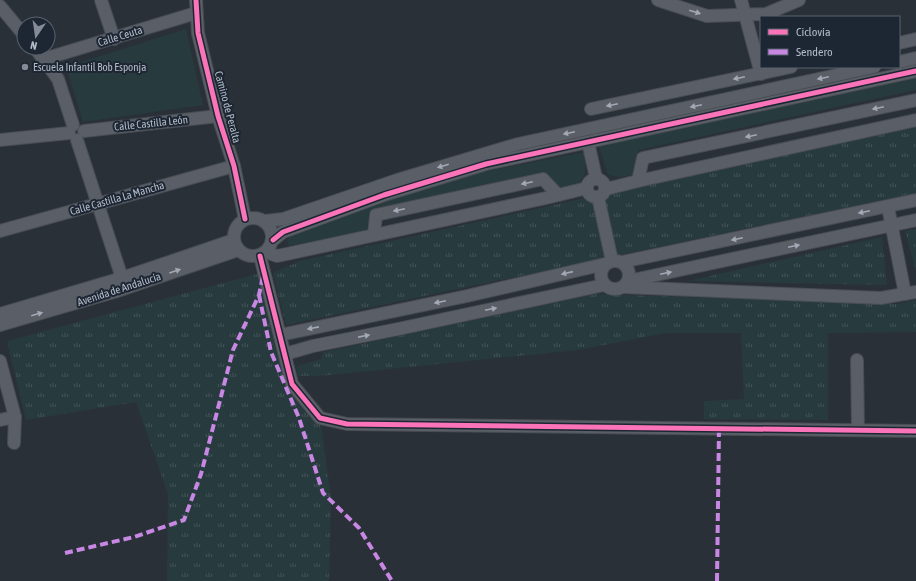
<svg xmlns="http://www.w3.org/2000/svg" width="916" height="581" font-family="'Asap Condensed',sans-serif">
  <defs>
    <pattern id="grass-tufts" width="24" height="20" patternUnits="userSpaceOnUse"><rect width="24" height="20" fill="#273a3e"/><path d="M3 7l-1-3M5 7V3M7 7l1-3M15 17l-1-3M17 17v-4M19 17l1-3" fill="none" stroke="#445559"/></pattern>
  </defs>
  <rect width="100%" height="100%" fill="#2a3038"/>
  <g fill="url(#grass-tufts)">
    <path d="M916,125V193L286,325L273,273L300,261Z"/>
    <path d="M916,229V270L905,231Z"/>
    <path d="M882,237L887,285L688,281Z"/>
    <path d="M264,272L292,383L320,418L331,497L329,581H167L168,494L136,402L26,420L7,341Z"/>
    <path d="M596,294L897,304L916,300V332L828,333V420L704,419V401L744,399L741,333H666L578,350L319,376H298L297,366L321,359L323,352Z"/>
  </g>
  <g fill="#273a3e">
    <path d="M186,29L203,105L83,122L66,67Z"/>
    <path d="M916,76V90L639,150L638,161L632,175L620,177L608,175L599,146Z"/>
    <path d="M585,152C585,160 587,171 583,178C578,187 563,191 555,184C552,181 549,177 547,174L369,212L367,230L337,237L289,246L287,240L293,234L378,203L477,173Z"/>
  </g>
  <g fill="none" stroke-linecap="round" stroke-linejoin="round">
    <defs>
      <g id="minor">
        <path d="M101,0L114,39"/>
        <path d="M196,0L198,33L218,116L234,166L245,219"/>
        <path d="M658,0L707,16L766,14L799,0"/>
        <path d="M741,0L761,74"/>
        <path d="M0,6L24,35"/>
        <path d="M899,43L916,39"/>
        <path d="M35,48L58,79L73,125"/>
        <path d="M44,59L196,13"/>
        <path d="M899,62L916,58"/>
        <path d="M591,109L791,67"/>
        <path d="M84,131L218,116"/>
        <path d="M0,140L69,133"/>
        <path d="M77,140L122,278"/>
        <path d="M588,142L596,178"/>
        <circle cx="596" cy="188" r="9"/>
        <path d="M638,181L643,158L916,100"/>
        <path d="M606,189L638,181L916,120"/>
        <path d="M598,197L612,261"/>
        <path d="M888,207L905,294"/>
        <circle cx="253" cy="237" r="19"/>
        <path d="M265,221L283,219L397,180L518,144L874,67"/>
        <path d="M0,231L234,166"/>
        <path d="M374,235L376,215L543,179L558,195"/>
        <path d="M273,240L283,232L384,195L486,164L916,71"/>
        <path d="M266,252L277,256L282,255L546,198L587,188"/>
        <path d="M260,256L292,384L320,418L347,424L916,431"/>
        <circle cx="615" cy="275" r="14"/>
        <path d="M622,262L916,200"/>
        <path d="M628,281L916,220"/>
        <path d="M623,287L881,298L916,292"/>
        <path d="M0,314L122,278L234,240"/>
        <path d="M0,325L117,291L238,250"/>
        <path d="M280,335L467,296L605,264"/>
        <path d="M285,354L313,346L398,329L604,285"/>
        <path d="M857,360L858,429"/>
        <path d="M0,361L15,417L14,443"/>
        <path d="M0,420L15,417"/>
      </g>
    </defs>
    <use href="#minor" stroke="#484c53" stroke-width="14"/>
    <use href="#minor" stroke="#5a5e66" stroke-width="12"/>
    <g stroke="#c787e3" stroke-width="4" stroke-dasharray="8 4" stroke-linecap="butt">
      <path d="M259,295L271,352L299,418L323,493L359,528L392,581"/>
      <path d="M65,553L134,537L184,520L201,474L233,350L259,295L263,276"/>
      <path d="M717,581L719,428"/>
    </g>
    <defs>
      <g id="cycleway">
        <path d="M196,0L198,33L218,116L234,166L245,219"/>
        <path d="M273,240L283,232L384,195L486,164L916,71"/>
        <path d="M260,256L292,384L320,418L347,424L916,431"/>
      </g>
    </defs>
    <use href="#cycleway" stroke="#1d2633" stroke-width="8"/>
    <use href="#cycleway" stroke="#fb73b8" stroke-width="5"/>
  </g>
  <defs><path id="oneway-solid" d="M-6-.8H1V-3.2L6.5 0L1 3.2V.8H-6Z"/></defs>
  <g fill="#a2a9b5">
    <use href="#oneway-solid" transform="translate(695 12) rotate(18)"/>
    <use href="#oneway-solid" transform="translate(739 78) rotate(168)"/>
    <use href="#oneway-solid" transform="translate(823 78) rotate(168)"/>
    <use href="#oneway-solid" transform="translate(612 105) rotate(168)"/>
    <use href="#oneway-solid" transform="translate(696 106) rotate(168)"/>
    <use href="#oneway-solid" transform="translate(878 108) rotate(168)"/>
    <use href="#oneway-solid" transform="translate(569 133) rotate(168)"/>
    <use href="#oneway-solid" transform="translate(751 136) rotate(168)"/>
    <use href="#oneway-solid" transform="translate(443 166) rotate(164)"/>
    <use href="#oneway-solid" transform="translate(527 183) rotate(168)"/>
    <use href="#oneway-solid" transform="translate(399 210) rotate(168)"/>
    <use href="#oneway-solid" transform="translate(864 212) rotate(168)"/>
    <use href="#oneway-solid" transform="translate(737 239) rotate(168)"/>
    <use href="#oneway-solid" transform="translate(794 246) rotate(-12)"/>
    <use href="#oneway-solid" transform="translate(175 271) rotate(-19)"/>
    <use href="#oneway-solid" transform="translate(567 273) rotate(167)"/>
    <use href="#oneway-solid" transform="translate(666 273) rotate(-12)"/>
    <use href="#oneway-solid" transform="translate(440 302) rotate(168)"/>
    <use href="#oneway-solid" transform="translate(491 309) rotate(-12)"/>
    <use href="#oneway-solid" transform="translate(37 314) rotate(-16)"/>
    <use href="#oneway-solid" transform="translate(313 328) rotate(169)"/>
    <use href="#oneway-solid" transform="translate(364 336) rotate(-11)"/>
  </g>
  <circle fill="#848b96" stroke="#1d2633" stroke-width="1.5" cx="25" cy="67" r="4"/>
  <g text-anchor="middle" stroke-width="4" stroke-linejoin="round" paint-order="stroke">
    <g font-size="11" fill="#b4bcc9" stroke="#1d2633">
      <text transform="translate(120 36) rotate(-17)" y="4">Calle Ceuta</text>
      <text transform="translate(228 107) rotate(75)" y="4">Camino de Peralta</text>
      <text transform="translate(151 123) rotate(-6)" y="4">Calle Castilla León</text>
      <text transform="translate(117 198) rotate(-16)" y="4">Calle Castilla La Mancha</text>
      <text transform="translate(119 289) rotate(-18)" y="4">Avenida de Andalucía</text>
    </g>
    <g font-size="11" fill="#b4bcc9" stroke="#1d2633" text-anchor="start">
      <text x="33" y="71">Escuela Infantil Bob Esponja</text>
    </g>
  </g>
  <rect x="760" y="16" width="140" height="52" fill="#1d2633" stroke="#59626f"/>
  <rect x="768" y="29" width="20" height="6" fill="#fb73b8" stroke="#59626f"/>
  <text x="796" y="36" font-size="12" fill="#b4bcc9">Ciclovía</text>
  <rect x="768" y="49" width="20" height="6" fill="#c787e3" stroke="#59626f"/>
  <text x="796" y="56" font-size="12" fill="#b4bcc9">Sendero</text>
  <g transform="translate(36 36) rotate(193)"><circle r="19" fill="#1d2633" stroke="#59626f"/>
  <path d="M0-3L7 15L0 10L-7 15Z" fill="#848b96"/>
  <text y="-6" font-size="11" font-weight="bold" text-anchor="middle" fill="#b4bcc9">N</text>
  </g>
</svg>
